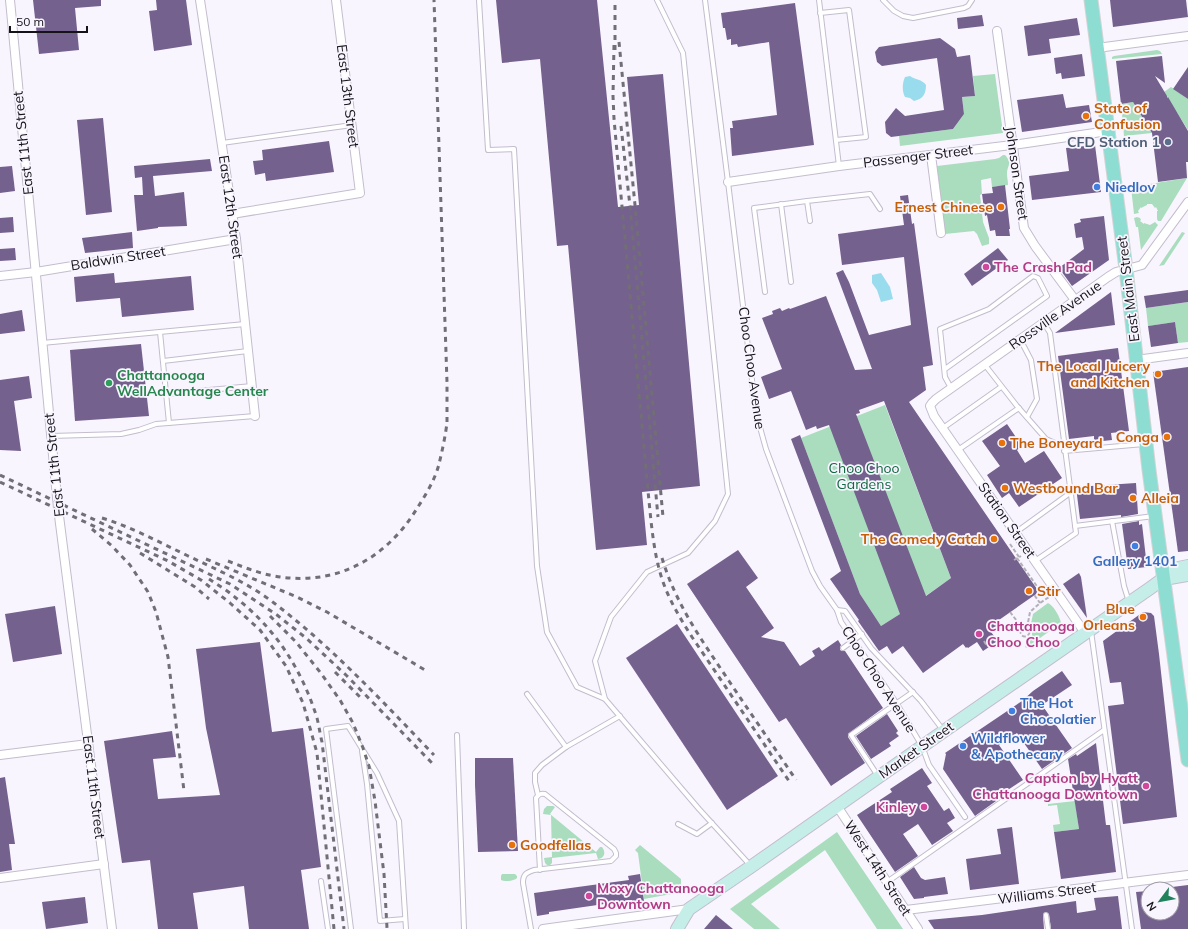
<svg xmlns="http://www.w3.org/2000/svg" width="1188" height="929" font-family="Mulish,sans-serif">
  <rect width="100%" height="100%" fill="#f8f5ff"/>
  <g fill="#a9ddbe">
    <path d="M1157,50L1160,51L1162,54L1112,59V57L1114,56Z"/>
    <path d="M995,74L1003,133L900,146L899,136L953,129L964,114L962,97L975,96L973,76Z"/>
    <path d="M1171,87L1188,99V130L1164,92Z"/>
    <path d="M1133,102L1152,133L1124,136L1121,104Z"/>
    <path d="M1003,155H1005C1013,164 1007,165 1007,174C1007,177 1008,181 1008,185L992,187L991,178L981,180L982,194L980,195L983,222L989,238V244L982,246L977,234L974,231L945,234L937,166L995,159L999,158Z"/>
    <path d="M1187,178L1161,221H1158L1157,219V211H1158L1156,207L1155,208L1152,204H1147V205L1141,208V207L1138,211L1139,213L1134,214L1131,187Z"/>
    <path d="M1137,217L1140,218L1141,220L1140,221L1144,224V223L1150,225L1155,222L1158,225L1141,250L1138,227H1136L1134,218Z"/>
    <path d="M1182,232L1185,233L1164,265L1159,266Z"/>
    <path d="M1188,302V342L1178,343L1175,322L1148,326L1146,308Z"/>
    <path d="M885,405L951,578L900,614L881,626L860,594L801,438Z"/>
    <path d="M1048,603C1054,606 1060,617 1061,623L1026,648L1025,646L1030,642L1029,640L1032,637V630L1030,628L1033,614Z"/>
    <path d="M1075,801L1079,829L1054,832L1053,825L1060,824L1057,805L1048,806V804Z"/>
    <path d="M547,806H553L555,807L550,814L596,852L600,847H602C606,852 605,858 598,859L596,853L552,858V863L550,865H547L545,863L544,858L552,857L551,815L543,814L544,809Z"/>
    <path d="M837,832L903,929H877L825,850L751,904L780,929H754L730,909Z"/>
    <path d="M640,845L681,879V887L677,893L644,899L638,853L635,850Z"/>
    <path d="M502,874H515L517,876V878C514,881 505,882 501,880V876Z"/>
  </g>
  <g fill="#99dcee">
    <path d="M910,76C915,80 922,79 926,85C926,94 923,99 914,101L910,98L905,97C902,92 902,83 905,77Z"/>
    <path d="M881,273L890,287L893,299L881,302L877,290L872,283V275Z"/>
  </g>
  <g fill="#74618e" fill-rule="evenodd">
    <path d="M33,0H101V6L75,8L79,50L39,54Z"/>
    <path d="M156,0H186L192,45L154,51L149,11L157,10Z"/>
    <path d="M496,0H597L618,207L639,205L627,77L663,74L700,486L642,492L647,545L596,550L568,245L557,246L540,59L502,63Z"/>
    <path d="M1110,0H1186L1188,17L1113,27Z"/>
    <path d="M795,3L814,145L732,156L730,128H733L732,121L777,115L769,42L738,47L737,44L731,45V39L727,40L725,28H723L721,13Z"/>
    <path d="M982,15L984,26L958,29L957,18Z"/>
    <path d="M1077,18L1080,35L1049,39L1051,53L1028,56L1024,26Z"/>
    <path d="M940,38L955,49L957,57L970,55L975,96L962,97L964,114L953,129L891,137L886,133L885,122L896,108L905,116L944,110L937,58L882,66L877,62L875,52L879,47Z"/>
    <path d="M1082,54L1085,76L1062,79L1061,73L1056,74L1054,58Z"/>
    <path d="M1162,56L1165,83L1155,76L1167,96V98L1168,97L1188,131V162H1186L1187,178L1158,182L1152,133L1133,102L1121,104L1116,61Z"/>
    <path d="M1188,67V99L1173,89Z"/>
    <path d="M1063,94L1066,108L1089,105L1092,122L1022,132L1017,100Z"/>
    <path d="M103,118L112,212L86,215L77,120Z"/>
    <path d="M329,141L334,172L266,181L265,173L255,175L253,161L263,160L262,150Z"/>
    <path d="M1095,145L1101,192L1032,200L1029,176L1069,171L1066,148Z"/>
    <path d="M210,159L212,171L153,176L155,196L184,192L187,226L158,227V228L137,231L134,195H143L142,177L135,178L134,166Z"/>
    <path d="M12,166L15,191L0,193V167Z"/>
    <path d="M1005,185L1010,229H1009L1010,236H996L995,230L990,231L987,215L985,216L982,194L993,193L992,187Z"/>
    <path d="M908,195L912,224L914,223L933,365L923,367L926,390L909,402L1039,592L999,620L1001,624L1000,625V626L991,632L998,641L983,651L977,642L968,648L967,647L966,648L963,644L923,673L903,646L892,654L887,646L879,651L858,621L859,620L830,579L841,571L791,439L800,435L860,594L881,626L900,614L829,425L817,429L816,426L806,430L791,391L769,399L761,377L782,369L762,318L773,314L772,311L780,308L782,311L789,308L790,309L826,296L855,370L872,369L836,273L843,270L849,282L869,335L911,325L904,257L842,265L838,234L904,225L900,196ZM884,401L951,578L926,596L856,414L860,413L859,410Z"/>
    <path d="M1104,216L1109,260L1072,286L1059,268L1084,249L1082,237L1076,238L1074,224L1081,222L1080,219Z"/>
    <path d="M13,217L14,232L0,233V218Z"/>
    <path d="M132,232L133,248L85,253L82,238Z"/>
    <path d="M15,248L16,260L0,261V249Z"/>
    <path d="M998,248L1008,260L972,286L964,274Z"/>
    <path d="M114,273L115,283L191,276L194,310L122,317L120,298L76,302L74,277Z"/>
    <path d="M1188,290V302L1146,308L1144,296Z"/>
    <path d="M1111,292L1115,325L1055,333Z"/>
    <path d="M22,310L25,331L0,334V314Z"/>
    <path d="M1175,322L1178,343L1151,347L1148,326Z"/>
    <path d="M141,344L149,416L75,421L70,350Z"/>
    <path d="M1118,348L1129,431L1111,433L1112,440L1094,442V436L1069,439L1058,356Z"/>
    <path d="M1188,367V551L1178,552L1153,372Z"/>
    <path d="M29,376L32,398L14,401L21,451L0,450V380Z"/>
    <path d="M1007,424L1022,446L1017,450L1025,463L1044,451L1062,478L1019,507L1009,493L1002,498L987,475L1000,466L982,441Z"/>
    <path d="M1136,483L1138,514L1121,517V515L1080,519L1076,487Z"/>
    <path d="M1139,521V525L1142,524L1147,567L1128,569L1122,524Z"/>
    <path d="M738,550L758,578L746,587L774,628L761,637L784,642L800,666L815,656L812,651L819,647L822,651L838,640L841,645L840,647V650L842,651H845L883,708L848,734V737L865,763L831,786L786,718L779,722L687,584Z"/>
    <path d="M1079,573L1081,577L1087,618L1063,584Z"/>
    <path d="M55,606L62,654L13,662L5,614Z"/>
    <path d="M1143,612L1151,613L1154,616L1159,654L1177,817L1123,824L1108,706L1124,704L1121,682L1110,683L1103,641Z"/>
    <path d="M677,624L778,776L727,810L626,658Z"/>
    <path d="M260,642L272,732L303,728L321,867L301,870L309,929H249L244,886L193,893L198,929H158L150,860L122,863L104,741L172,731L176,757L153,759L158,799L220,795L206,728L196,649Z"/>
    <path d="M1062,671L1072,685L1042,705L1072,748L1042,769L1017,733L999,745L1023,780L994,799L996,801L975,816L943,769L946,754L945,753L1022,701L1033,691Z"/>
    <path d="M887,714L898,731L896,733L899,736L889,743L891,746L871,759L856,736Z"/>
    <path d="M1096,743L1106,825H1110L1116,872L1061,879L1054,832L1079,829L1068,759L1076,754L1077,756Z"/>
    <path d="M475,758H513L518,851L478,852L475,785Z"/>
    <path d="M922,768L932,783L927,786L944,811L949,808L955,818L947,823L953,831L932,845L918,824L903,834L918,856L895,872L857,815L892,792L890,789Z"/>
    <path d="M5,777L15,844H9L12,870L0,872V778Z"/>
    <path d="M1012,827L1019,884L970,890L966,859L1001,854L997,829Z"/>
    <path d="M914,867L921,878L925,880L945,877L948,894L924,897V898L914,899L900,877Z"/>
    <path d="M640,874L644,901L632,903V900L549,912V914L537,916L534,893L629,880L628,876Z"/>
    <path d="M1188,885V929H1141L1136,892L1148,891V913H1172V887Z"/>
    <path d="M1118,896L1122,929H1051L1049,914L1046,912L1044,913L1043,915L1044,929H934L928,920L982,915L1076,901L1077,913L1096,910L1094,898Z"/>
    <path d="M85,897L88,923L46,929L42,902Z"/>
    <path d="M716,915L733,929H704Z"/>
  </g>
  <g fill="none" stroke-linecap="round" stroke-linejoin="round">
    <defs>
      <g id="lane">
        <path d="M479,0L488,150L514,149L537,566L547,632L577,687L605,699"/>
        <path d="M657,0L683,53L728,494L715,521L688,553L647,572L611,617L595,661L605,699L699,809L750,865"/>
        <path d="M705,0L728,182L756,413L766,449L812,571L820,586L837,610L841,622L897,704L922,746L929,765L965,817"/>
        <path d="M819,0L839,166"/>
        <path d="M883,0L894,11L903,16L913,18L964,8L968,6L972,0"/>
        <path d="M820,13L849,10L866,137L836,140"/>
        <path d="M222,143L352,125"/>
        <path d="M781,204L791,282"/>
        <path d="M810,221L807,201L870,194L880,209"/>
        <path d="M765,292L754,208L807,201"/>
        <path d="M160,332L169,423"/>
        <path d="M1020,339L1031,360L1037,399L1027,417"/>
        <path d="M42,343L245,324"/>
        <path d="M163,361L248,351"/>
        <path d="M985,365L1017,406L1046,439L1064,447"/>
        <path d="M945,369L1047,296L1038,278L1033,276L989,309L940,329L945,377L951,388"/>
        <path d="M166,394L252,386"/>
        <path d="M943,428L1001,387"/>
        <path d="M51,436L121,434L139,430L156,424L255,416"/>
        <path d="M958,450L1019,408"/>
        <path d="M1064,451L1144,444"/>
        <path d="M1112,521L1124,586L1129,602"/>
        <path d="M1075,526L1154,516"/>
        <path d="M1015,533L1070,493"/>
        <path d="M1035,561L1076,533L1050,333L1044,323"/>
        <path d="M837,610L845,611L871,648L921,701L943,730"/>
        <path d="M1091,631L1132,929"/>
        <path d="M843,648L862,634"/>
        <path d="M527,694L566,747L620,716"/>
        <path d="M457,735L464,929"/>
        <path d="M362,751L367,784L380,921L405,919"/>
        <path d="M878,776L851,735L913,692"/>
        <path d="M538,795L535,782V773L542,765L566,747"/>
        <path d="M678,824L697,834L712,823"/>
        <path d="M321,881L328,929"/>
        <path d="M887,882L1104,730"/>
        <path d="M1046,915L1048,929"/>
        <path d="M351,929L326,729L348,726L377,773L399,821L406,929"/>
        <path d="M531,929L523,883C523,874 526,873 534,870L611,861L616,856V853L614,849L545,794C541,793 539,794 536,798L540,870"/>
      </g>
      <g id="street">
        <path d="M10,0L58,508L112,929"/>
        <path d="M200,0L236,239L255,416"/>
        <path d="M997,31L1024,228L1035,246L1075,300"/>
        <path d="M1097,48L1188,36"/>
        <path d="M931,155L941,233"/>
        <path d="M728,182L839,166L1020,144L1108,131"/>
        <path d="M232,214L360,193L336,0"/>
        <path d="M0,276L36,272L236,239"/>
        <path d="M1136,360L1188,353"/>
        <path d="M1085,633L934,416L930,406L932,403L936,399L1108,277L1116,272L1142,265L1188,202"/>
        <path d="M0,755L88,744"/>
        <path d="M837,806L918,929"/>
        <path d="M0,878L104,864"/>
        <path d="M906,910L1188,875"/>
        <path d="M543,929L689,909"/>
      </g>
      <g id="secondary">
        <path d="M1164,579L1188,575"/>
        <path d="M677,929L689,909L752,866L944,731L1149,589L1178,568L1188,566"/>
      </g>
      <path id="primary" d="M1091,0L1126,269L1149,470L1188,760"/>
    </defs>
    <use href="#lane" stroke="#c3bdcd" stroke-width="6"/>
    <use href="#street" stroke="#c3bdcd" stroke-width="10"/>
    <use href="#secondary" stroke="#c3bdcd" stroke-width="14"/>
    <use href="#primary" stroke="#d5d4d5" stroke-width="15"/>
    <g stroke="#b3b0b9" stroke-width="2" stroke-dasharray="4 2" stroke-linecap="butt">
      <path d="M1010,544L1019,557"/>
      <path d="M1017,558L1041,592L1035,596L1040,603"/>
      <path d="M1014,560L1021,556"/>
      <path d="M1010,612L1023,629"/>
      <circle cx="1025" cy="632" r="4.5"/>
      <path d="M1027,628L1030,612L1040,603L1049,597"/>
      <path d="M984,641L987,646"/>
    </g>
    <use href="#lane" stroke="#fff" stroke-width="4"/>
    <use href="#street" stroke="#fff" stroke-width="8"/>
    <use href="#secondary" stroke="#c6eee9" stroke-width="12"/>
    <use href="#primary" stroke="#8dddd3" stroke-width="13"/>
    <g stroke="#716e76" stroke-width="3" stroke-dasharray="5 5" stroke-linecap="butt">
      <path d="M619,42L635,205L663,517"/>
      <path d="M614,45L613,96L614,119L648,491C651,520 653,551 662,579C669,600 680,618 692,637L791,784"/>
      <path d="M615,50V0"/>
      <path d="M621,126L630,206L658,517"/>
      <path d="M0,475L230,584L277,615L306,638L347,676L432,763"/>
      <path d="M0,482L168,561L201,580L230,603L260,630L286,666L303,703L317,753L334,929"/>
      <path d="M102,518C131,527 157,541 184,554C215,569 247,582 274,603C333,648 383,702 434,755"/>
      <path d="M92,529L112,546L130,565L148,592L156,612L168,657L184,791"/>
      <path d="M140,553L195,587L209,599"/>
      <path d="M662,558C676,605 703,642 729,681C751,714 774,747 796,780"/>
      <path d="M206,559L297,597L327,612L425,670"/>
      <path d="M228,561C243,567 258,573 274,576C334,587 385,560 416,510C425,496 435,480 439,464C442,452 446,433 447,422C447,409 447,395 447,382L434,0"/>
      <path d="M209,579C218,585 228,591 236,598C276,629 302,670 317,718C319,726 320,734 322,742L344,929"/>
      <path d="M270,616L296,642L320,672L340,700L353,723L363,748L369,766L375,801L384,874L387,928"/>
      <path d="M335,672L362,699"/>
    </g>
  </g>
  <g fill="#e8710a" stroke="#f8f5ff" stroke-width="1.5">
    <circle cx="1086" cy="116" r="4"/>
    <circle cx="1001" cy="207" r="4"/>
    <circle cx="1158" cy="374" r="4"/>
    <circle cx="1167" cy="437" r="4"/>
    <circle cx="1002" cy="443" r="4"/>
    <circle cx="1005" cy="488" r="4"/>
    <circle cx="1133" cy="498" r="4"/>
    <circle cx="994" cy="539" r="4"/>
    <circle cx="1029" cy="591" r="4"/>
    <circle cx="1143" cy="617" r="4"/>
    <circle cx="512" cy="845" r="4"/>
  </g>
  <circle fill="#5c6f8a" stroke="#f8f5ff" stroke-width="1.5" cx="1168" cy="142" r="4"/>
  <g fill="#3f7fe0" stroke="#f8f5ff" stroke-width="1.5">
    <circle cx="1097" cy="187" r="4"/>
    <circle cx="1135" cy="546" r="4"/>
    <circle cx="1012" cy="711" r="4"/>
    <circle cx="963" cy="746" r="4"/>
  </g>
  <g fill="#d1479c" stroke="#f8f5ff" stroke-width="1.5">
    <circle cx="986" cy="267" r="4"/>
    <circle cx="979" cy="634" r="4"/>
    <circle cx="1146" cy="786" r="4"/>
    <circle cx="924" cy="807" r="4"/>
    <circle cx="589" cy="896" r="4"/>
  </g>
  <circle fill="#2e9e5b" stroke="#f8f5ff" stroke-width="1.5" cx="109" cy="383" r="4"/>
  <g text-anchor="middle" stroke-width="3.5" stroke-linejoin="round" paint-order="stroke">
    <g font-size="14" fill="#151218" stroke="#f8f5ff">
      <text transform="translate(348 96) rotate(83)" y="5">East 13th Street</text>
      <text transform="translate(23 143) rotate(-96)" y="5">East 11th Street</text>
      <text transform="translate(918 156) rotate(-7)" y="5">Passenger Street</text>
      <text transform="translate(1017 173) rotate(82)" y="5">Johnson Street</text>
      <text transform="translate(231 207) rotate(82)" y="5">East 12th Street</text>
      <text transform="translate(118 258) rotate(-9)" y="5">Baldwin Street</text>
      <text transform="translate(1128 289) rotate(-97)" y="5">East Main Street</text>
      <text transform="translate(1055 315) rotate(-35)" y="5">Rossville Avenue</text>
      <text transform="translate(752 368) rotate(82)" y="5">Choo Choo Avenue</text>
      <text transform="translate(54 465) rotate(-96)" y="5">East 11th Street</text>
      <text transform="translate(1007 520) rotate(55)" y="5">Station Street</text>
      <text transform="translate(879 679) rotate(57)" y="5">Choo Choo Avenue</text>
      <text transform="translate(916 750) rotate(-35)" y="5">Market Street</text>
      <text transform="translate(94 787) rotate(83)" y="5">East 11th Street</text>
      <text transform="translate(878 868) rotate(57)" y="5">West 14th Street</text>
      <text transform="translate(1047 893) rotate(-7)" y="5">Williams Street</text>
    </g>
    <g font-size="14" font-weight="bold" fill="#c56008" stroke="#f8f5ff" text-anchor="start">
      <text x="1094" y="113">State of<tspan x="1094" dy="16">Confusion</tspan></text>
      <text x="993" y="212" text-anchor="end">Ernest Chinese</text>
      <text x="1150" y="371" text-anchor="end">The Local Juicery<tspan x="1150" dy="16">and Kitchen</tspan></text>
      <text x="1159" y="442" text-anchor="end">Conga</text>
      <text x="1010" y="448">The Boneyard</text>
      <text x="1013" y="493">Westbound Bar</text>
      <text x="1141" y="503">Alleia</text>
      <text x="986" y="544" text-anchor="end">The Comedy Catch</text>
      <text x="1037" y="596">Stir</text>
      <text x="1135" y="614" text-anchor="end">Blue<tspan x="1135" dy="16">Orleans</tspan></text>
      <text x="520" y="850">Goodfellas</text>
    </g>
    <g font-size="14" font-weight="bold" fill="#4e5e75" stroke="#f8f5ff" text-anchor="end">
      <text x="1160" y="147">CFD Station 1</text>
    </g>
    <g font-size="14" font-weight="bold" fill="#366cbe" stroke="#f8f5ff" text-anchor="start">
      <text x="1105" y="192">Niedlov</text>
      <text x="1135" y="566" text-anchor="middle">Gallery 1401</text>
      <text x="1020" y="708">The Hot<tspan x="1020" dy="16">Chocolatier</tspan></text>
      <text x="971" y="743">Wildflower<tspan x="971" dy="16">&amp; Apothecary</tspan></text>
    </g>
    <g font-size="14" font-weight="bold" fill="#b23c85" stroke="#f8f5ff" text-anchor="start">
      <text x="994" y="272">The Crash Pad</text>
      <text x="987" y="631">Chattanooga<tspan x="987" dy="16">Choo Choo</tspan></text>
      <text x="1138" y="783" text-anchor="end">Caption by Hyatt<tspan x="1138" dy="16">Chattanooga Downtown</tspan></text>
      <text x="916" y="812" text-anchor="end">Kinley</text>
      <text x="597" y="893">Moxy Chattanooga<tspan x="597" dy="16">Downtown</tspan></text>
    </g>
    <g font-size="14" font-weight="bold" fill="#27864d" stroke="#f8f5ff" text-anchor="start">
      <text x="117" y="380">Chattanooga<tspan x="117" dy="16">WellAdvantage Center</tspan></text>
    </g>
    <g font-size="14" fill="#0f6841" stroke="#f8f5ff">
      <text x="864" y="473">Choo Choo<tspan x="864" dy="16">Gardens</tspan></text>
    </g>
  </g>
  <g transform="translate(1160 901) rotate(238)"><circle r="19" fill="#f8f5ff" stroke="#9d9aa3"/>
  <path d="M0-3L7 15L0 10L-7 15Z" fill="#21815a"/>
  <text y="-6" font-size="11" font-weight="bold" text-anchor="middle" fill="#151218">N</text>
  </g>
  <path d="M10 26v6h77v-6" fill="none" stroke="#151218" stroke-width="2"/>
  <text x="16" y="26" font-size="12" fill="#151218" stroke="#f8f5ff" stroke-width="3" paint-order="stroke">50 m</text>
</svg>
